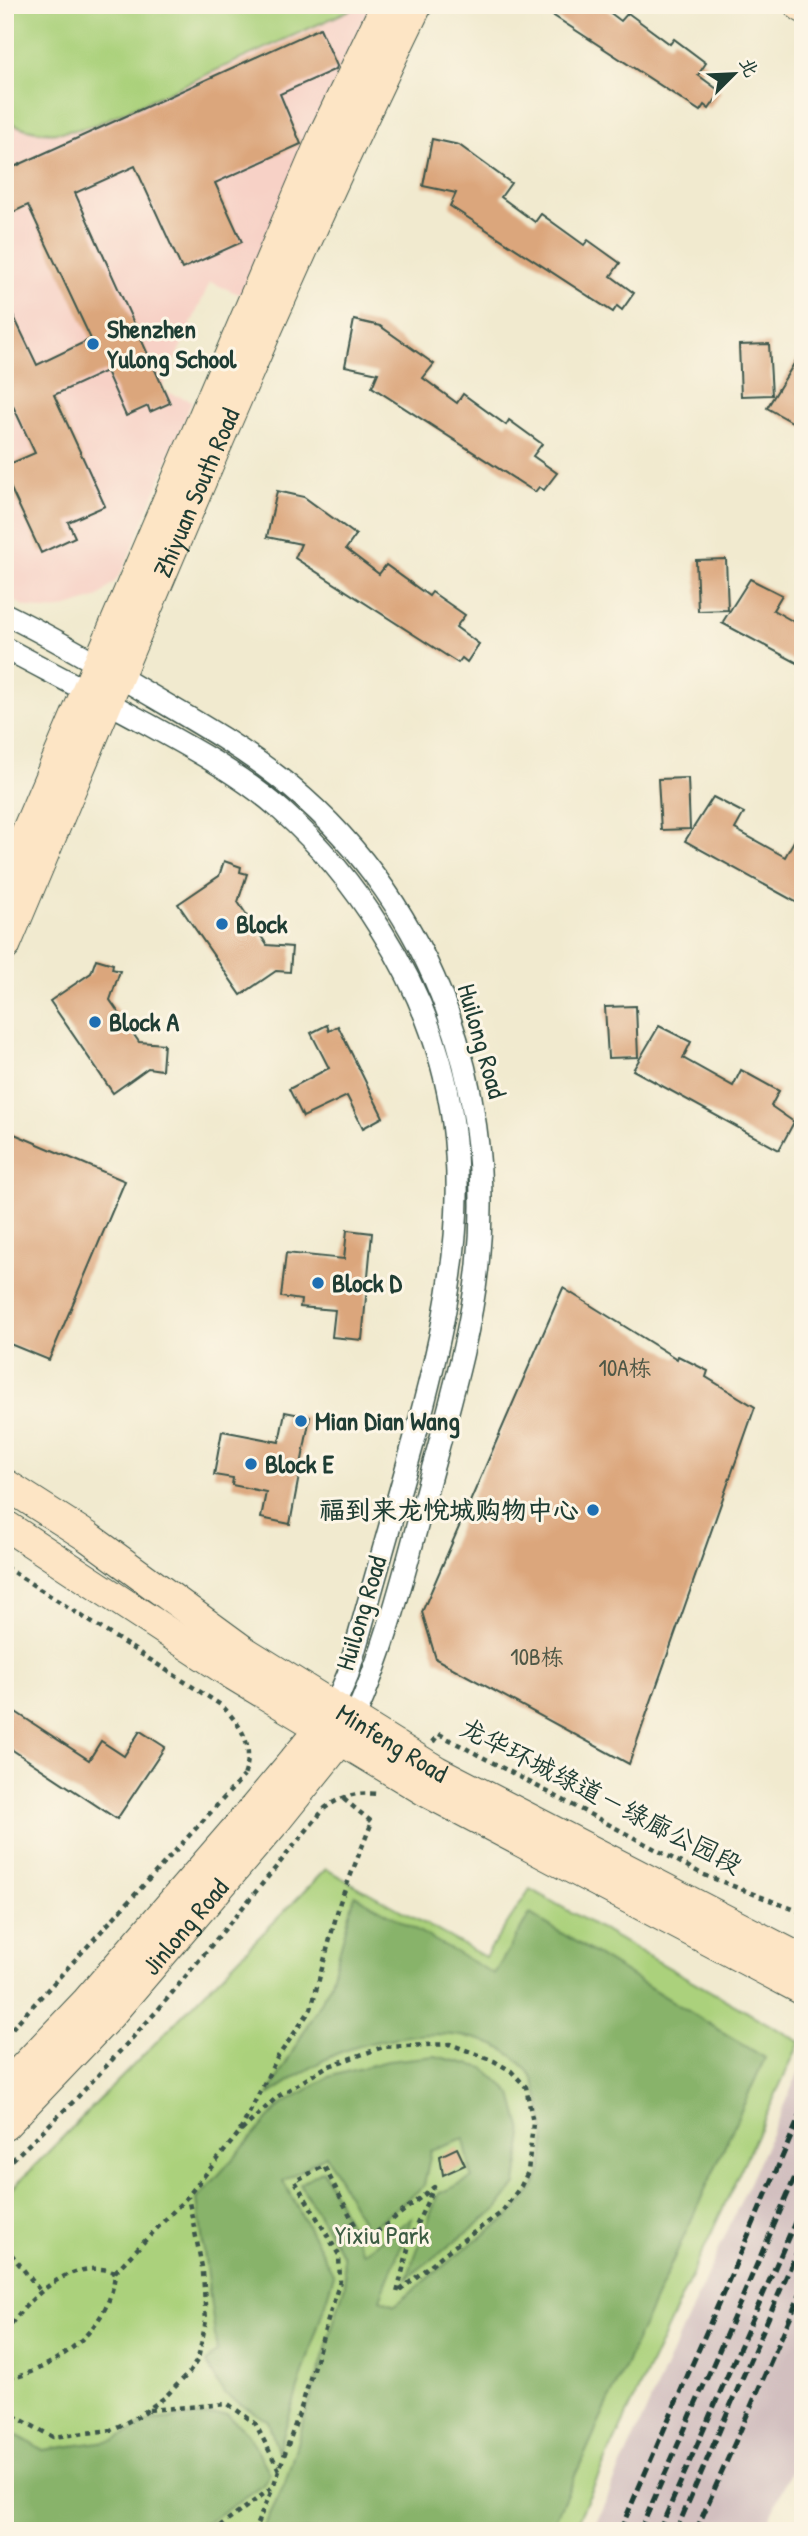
<svg xmlns="http://www.w3.org/2000/svg" width="808" height="2536" font-family="'Patrick Hand','LXGW WenKai TC',sans-serif">
  <rect width="100%" height="100%" fill="#fcf5e5"/>
  <filter id="ink" filterUnits="userSpaceOnUse"><feTurbulence type="fractalNoise" baseFrequency=".0143" numOctaves="2"/><feDisplacementMap in="SourceGraphic" scale="14" xChannelSelector="R" yChannelSelector="G"/><feConvolveMatrix kernelMatrix="1 2 1 2 8 2 1 2 1" color-interpolation-filters="sRGB"/></filter>
  <filter id="wash" filterUnits="userSpaceOnUse"><feTurbulence type="fractalNoise" baseFrequency=".00686" numOctaves="4" result="noise"/><feDisplacementMap in="SourceGraphic" scale="28" xChannelSelector="R" yChannelSelector="G"/><feGaussianBlur stdDeviation="1.57" result="paint"/><feColorMatrix in="noise" values="0 0 0 0 0 0 0 0 0 0 0 0 0 0 0 0 0 1.4 0 .05"/><feComposite in="paint" operator="in"/></filter>
  <g filter="url(#wash)">
    <rect width="100%" height="100%" fill="#f1eacf"/>
    <path fill="#f7d1c6" d="M5,5H375L246,297L210,282L161,390L192,401L125,566L116,580L99,597L61,609L43,610L24,606L5,596Z"/>
    <path fill="#d2bfbf" d="M802,2065L803,2445L763,2531H592Z"/>
    <g fill="#abd17b" stroke="#658758" stroke-width="2">
      <path d="M5,5H361L97,124C65,135 36,137 5,120Z"/>
      <path d="M326,1869L485,1957L530,1889L800,2042L573,2531H5V2196Z"/>
    </g>
    <g fill="#88b36b" stroke="#547850" stroke-width="2">
      <path d="M355,1895L494,1974L530,1914L765,2058L550,2531H262L285,2483L345,2285L343,2256L300,2184L323,2170L363,2253L412,2218L380,2299L395,2305C423,2284 449,2260 478,2239C501,2222 515,2215 532,2190C548,2168 546,2132 541,2107C539,2098 537,2085 532,2077C493,2017 399,2032 341,2052C319,2060 289,2082 268,2095L330,1985Z"/>
      <path d="M435,2056L484,2068L512,2094L523,2135L516,2184L497,2209L407,2278L438,2194L472,2178L464,2139L431,2151L424,2186L367,2231L326,2155L283,2181L334,2275L278,2452L268,2421L224,2394L206,2362L217,2351L197,2199L280,2106L328,2077L388,2061Z"/>
      <path d="M227,2414L248,2434L270,2473L263,2485L222,2513L189,2531H5V2429L43,2450L114,2440L151,2420Z"/>
    </g>
    <g id="blocks">
      <g fill="#dba67c">
        <path d="M537,5H600L621,21L628,13L670,44L674,39L706,63L698,75L721,92L709,109L704,105L700,111Z"/>
        <path d="M320,28L337,66L336,69L280,94L301,144L215,183L242,242L182,269L135,166L75,193L170,403L150,412L148,406L126,416L106,371L54,395L105,506L68,522L75,537L41,553L5,476V466L35,453L5,389V298L37,365L91,339L28,205L5,216V171Z"/>
        <path d="M432,139L459,145L511,183L501,197L535,222L541,214L584,245L588,240L620,263L611,276L634,293L622,310L617,306L613,312L450,206L456,193L423,186Z"/>
        <path d="M354,320L380,326L434,364L423,378L457,403L463,394L506,425L509,420L542,444L533,456L557,473L544,490L539,487L535,492L372,387L378,373L345,366Z"/>
        <path d="M769,344L772,395L741,396L739,345Z"/>
        <path d="M803,349V428L767,408Z"/>
        <path d="M277,491L304,497L356,535L346,549L379,574L386,565L429,596L432,592L465,615L456,627L479,644L467,662L462,658L458,663L295,558L301,544L267,537Z"/>
        <path d="M726,559L728,610L698,611L696,560Z"/>
        <path d="M750,579L782,595L773,610L803,627V666L722,623Z"/>
        <path d="M688,778L690,829L661,830L658,779Z"/>
        <path d="M713,797L744,813L735,829L785,857L803,825V906L685,841Z"/>
        <path d="M224,861L241,867L240,872L247,874L238,902L267,945L292,947L290,972L276,971L241,995L178,904L219,876Z"/>
        <path d="M96,959L113,964L112,969L120,971L110,1000L139,1042L164,1044L162,1070L148,1068L113,1093L50,1001L91,973Z"/>
        <path d="M636,1006L638,1057L608,1058L605,1007Z"/>
        <path d="M327,1025L329,1031L338,1026L383,1117L363,1128L347,1096L303,1117L289,1089L329,1068L311,1033Z"/>
        <path d="M659,1026L691,1042L683,1058L733,1086L741,1070L779,1091L771,1106L794,1122L779,1150L633,1070Z"/>
        <path d="M5,1130L125,1181L49,1360L5,1342Z"/>
        <path d="M347,1230L372,1233L362,1340L332,1337L335,1310L300,1307L301,1300L281,1297L286,1253L344,1259Z"/>
        <path d="M563,1288L677,1359L678,1356L708,1371L706,1377L755,1407L629,1764L436,1659L422,1612Z"/>
        <path d="M285,1412L310,1417L290,1524L261,1518L266,1492L232,1485L233,1478L214,1475L222,1431L279,1442Z"/>
        <path d="M5,1705L89,1760L101,1741L124,1756L140,1731L165,1747L117,1819L5,1745Z"/>
        <path d="M457,2148L465,2165L443,2175L440,2156Z"/>
      </g>
    </g>
  </g>
  <g filter="url(#ink)">
    <use href="#blocks" fill-opacity="0" stroke="#3e574b" stroke-width="2"/>
    <g fill="none" stroke-linecap="round" stroke-linejoin="round">
      <defs>
        <g id="street">
          <path d="M5,614C54,638 100,665 147,693C191,719 236,744 277,776C427,892 497,1079 478,1265C471,1330 453,1393 436,1456C411,1544 392,1635 354,1719"/>
          <path d="M5,648C52,673 98,697 144,722C191,748 240,774 281,810C320,845 354,886 381,930C494,1109 462,1271 408,1462C388,1533 368,1603 348,1674L334,1707"/>
        </g>
        <g id="secondary">
          <path d="M799,5L803,8"/>
          <path d="M5,882L325,132L386,5"/>
          <path id="s1" d="M5,946C138,631 267,313 417,5"/>
          <path id="s2" d="M5,1484L88,1537L244,1651L437,1771L803,1960"/>
          <path d="M5,1525L230,1673L427,1792L803,1990"/>
          <path d="M5,2087L87,2001L255,1807L321,1728L330,1713"/>
          <path id="s3" d="M5,2125L109,2016L274,1823L341,1740L350,1725"/>
        </g>
      </defs>
      <use href="#street" stroke="#3e574b" stroke-width="24"/>
      <use href="#secondary" stroke="#3e574b" stroke-width="32"/>
      <g stroke="#3e574b" stroke-width="4.5" stroke-dasharray="5 5" stroke-linecap="butt">
        <path d="M5,1567L221,1705C242,1726 255,1746 244,1776L247,1777"/>
        <path d="M433,1742L439,1734L702,1874L803,1913"/>
        <path d="M5,2036L244,1776"/>
        <path d="M240,2131L277,2058L311,2009L340,1902L372,1822L341,1797"/>
        <path d="M5,2167L75,2100L157,2011L325,1808C343,1795 357,1792 379,1794"/>
        <path d="M5,2246L41,2292"/>
        <path d="M115,2272L188,2196L238,2134L277,2097L326,2067L383,2047L450,2044L494,2061L511,2071L526,2087L533,2123L528,2172L521,2186L501,2213L445,2253L397,2293L411,2237L434,2187L364,2242L324,2166L295,2181L339,2255L340,2281L301,2408L273,2487L214,2531"/>
        <path d="M5,2332C29,2298 69,2257 115,2272C112,2328 56,2369 5,2380"/>
        <path d="M149,2410L228,2404L255,2423L279,2470"/>
        <path d="M5,2411L53,2437L111,2430L139,2416L164,2398L189,2373L198,2359L206,2321L203,2272L188,2197"/>
        <path d="M250,2531L256,2526L273,2488"/>
      </g>
      <use href="#street" stroke="#fff" stroke-width="21"/>
      <use href="#secondary" stroke="#fde5c5" stroke-width="30"/>
      <g stroke="#1f3d34" stroke-width="5" stroke-dasharray="10 5" stroke-linecap="butt">
        <path d="M620,2531L803,2109"/>
        <path d="M640,2531L803,2159"/>
        <path d="M659,2531L803,2204"/>
        <path d="M676,2531L803,2238"/>
        <path d="M696,2531L803,2288"/>
      </g>
    </g>
  </g>
  <g fill="#1f6fb2" stroke="#fcf5e5" stroke-width="2.5">
    <circle cx="93" cy="344" r="7"/>
    <circle cx="222" cy="924" r="7"/>
    <circle cx="95" cy="1022" r="7"/>
    <circle cx="318" cy="1283" r="7"/>
    <circle cx="301" cy="1421" r="7"/>
    <circle cx="251" cy="1464" r="7"/>
    <circle cx="593" cy="1510" r="7"/>
  </g>
  <g text-anchor="middle" stroke-width="6" stroke-linejoin="round" paint-order="stroke">
    <g font-size="23" fill="#4e5746">
      <text x="625" y="1376">10A栋</text>
      <text x="537" y="1665">10B栋</text>
    </g>
    <g font-size="26" font-weight="bold" fill="#1f3d34" stroke="#fcf5e5" text-anchor="start">
      <text x="107" y="338">Shenzhen<tspan x="107" dy="30">Yulong School</tspan></text>
      <text x="236" y="933">Block</text>
      <text x="109" y="1031">Block A</text>
      <text x="332" y="1292">Block D</text>
      <text x="315" y="1430">Mian Dian Wang</text>
      <text x="265" y="1473">Block E</text>
      <text x="579" y="1519" text-anchor="end">福到来龙悦城购物中心</text>
    </g>
    <g font-size="26" fill="#1f3d34" stroke="#fcf5e5">
      <text dy="9" stroke="none"><textPath href="#s1" startOffset="492">Zhiyuan South Road</textPath></text>
      <text transform="translate(482 1041) rotate(74)" y="9">Huilong Road</text>
      <text transform="translate(361 1613) rotate(-73)" y="9">Huilong Road</text>
      <text dy="9" stroke="none"><textPath href="#s2" startOffset="466">Minfeng Road</textPath></text>
      <text transform="translate(601 1796) rotate(27)" y="9">龙华环城绿道－绿廊公园段</text>
      <text dy="9" stroke="none"><textPath href="#s3" startOffset="268">Jinlong Road</textPath></text>
    </g>
    <g font-size="26" fill="#3b5b42" stroke="#fcf5e5">
      <text x="382" y="2244">Yixiu Park</text>
    </g>
  </g>
  <rect width="808" height="2536" fill="none" stroke="#fcf5e5" stroke-width="28"/>
  <g transform="translate(734 74) rotate(66)" stroke="#fcf5e5" stroke-width="5" paint-order="stroke">
  <path d="M0-5L12 26L0 18L-12 26Z" fill="#1f3d34"/>
  <text y="-10" font-size="19" font-weight="bold" text-anchor="middle" fill="#1f3d34">北</text>
  </g>
</svg>
